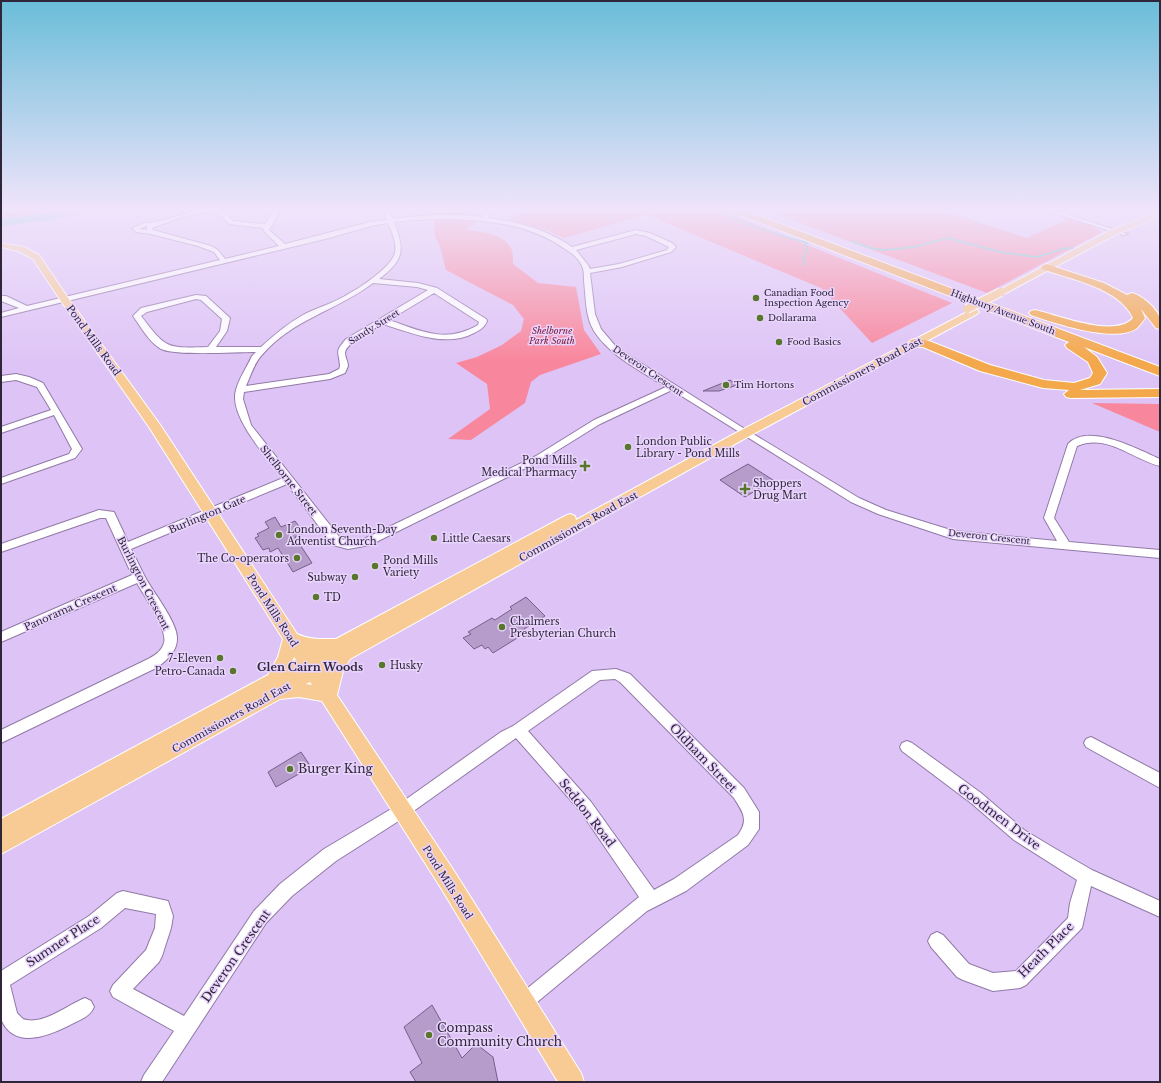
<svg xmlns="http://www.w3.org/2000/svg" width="1161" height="1083" font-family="'Libre Baskerville',serif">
  <rect width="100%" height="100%" fill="#dec4f6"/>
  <g fill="#f8879d">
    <path d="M1,209H50L54,211L1,218Z"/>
    <path d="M427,209H462L459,214H434Z"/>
    <path d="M529,209H717L952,303L872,343L821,288L645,214L640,215L643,216L563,238L544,229L508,220Z"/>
    <path d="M763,209H937L1027,238L1070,218L1087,223L1102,232L987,293Z"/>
    <path d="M434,218L479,220L466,230C481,232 503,233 511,248C513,252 513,259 513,264L538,283L576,287L584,330L601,354L540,375L531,382L525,403L471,440L448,439L490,409L487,384L456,363L477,357L502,345L521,331L524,319L513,305L446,270L440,246L435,237Z"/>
    <path d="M1092,403L1160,404V432Z"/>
  </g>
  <path fill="#4dcbc2" d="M71,209H95L55,219L1,226V218L28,216Z"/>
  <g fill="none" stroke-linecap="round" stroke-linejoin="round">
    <g stroke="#4dcbc2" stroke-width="1.5">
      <path d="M715,209C744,225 776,234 808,243"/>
      <path d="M851,241L870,248L884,250L914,247L948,238L1000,252L1037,257L1066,248H1073"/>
      <path d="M804,265L805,263L803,259L807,249L805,242"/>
    </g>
  </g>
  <g fill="#b59ccb" stroke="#765f8b">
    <path d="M730,380L737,385L719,391H703Z"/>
    <path d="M748,464L773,480L745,497L720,480Z"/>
    <path d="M275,517L281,527L295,521L304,533L295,537L312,563L293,572L278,548L270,552L269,548L263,550L255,538L259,536L257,534L269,528L265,522Z"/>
    <path d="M526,597L545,616L524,629L527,632L493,653L488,647L485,649L482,645L474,649L463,638L471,634L468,632L492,618L495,620L512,609L510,607Z"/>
    <path d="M301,752L311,767L276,787L268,772Z"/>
    <path d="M432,1005L462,1058L476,1044L493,1057L498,1082H416L410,1072L422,1063L404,1027Z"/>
  </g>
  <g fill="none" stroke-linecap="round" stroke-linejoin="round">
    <defs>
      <g id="minor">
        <path d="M201,209C217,209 222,207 233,221L265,224L275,209H281L269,230L285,244L370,222L387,220L383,209H389L393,219C422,215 453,213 483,217C487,210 491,209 499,209L490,214L488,218C519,222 546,229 572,247L636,230L650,233L672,243L676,247L671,252L622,267L590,273L595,314L601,329L617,348L740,426L859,498L886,510L954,531L1057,541L1044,518L1068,444C1088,422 1139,450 1160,459V466C1132,459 1107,433 1077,446L1054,518L1069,542L1160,550V558L953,539L878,514L851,502L672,390L600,424L542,460L370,545L348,549L333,545L287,484L131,549C136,558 140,568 145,577C153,592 178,623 177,639C177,652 165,662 156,668L1,743V730L146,660C154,656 161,652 164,643C168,629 144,596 137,583L1,642V632L132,575L106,518H100L1,552V544L99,510L114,512L128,542L283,478C268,459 228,416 236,390C239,378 247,367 252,356L256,352C236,352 176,356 161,349C149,342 141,327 133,316L141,308L196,295L206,296L230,318L227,331L216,347H261C274,335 287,324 303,315C316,308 331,304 345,296C358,289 391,268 395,253C397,243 392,232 388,223L371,226L325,239L1,317V313L19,308L1,301V296H6L27,306L220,260L214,252L198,246L151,234L136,232L132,228L144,223L156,222ZM211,211L219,213L229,224L263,228L264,231L279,246L225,259L218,250L211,246L153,230L152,228L185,216ZM443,219C486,220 529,223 565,249C572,253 579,259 582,266C584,270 584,276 584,281C586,297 585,316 594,331C611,357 640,370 666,387L594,420L536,456L364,539L348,541L341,539L251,425L243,399L244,392L330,379L345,373L348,366C348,362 345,357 345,353C346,342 374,329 383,324C411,333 446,348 474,333C480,330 484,328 487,321L486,319L437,288L418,283L379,279C404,260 405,251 394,222L413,220ZM147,226V230L139,229ZM636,234L646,236L669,247L667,250L619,264L590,269L588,265L576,250ZM373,283L417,287L428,290L346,339C334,353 339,350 340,366L339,369L329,374L246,386C250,377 254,364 261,356C292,319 336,311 373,283ZM434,293L479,322L478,325C445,344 421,331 389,320ZM196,299L201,300L222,319L220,331L208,347C167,348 167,350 141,316L147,312Z"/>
        <path d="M1041,209H1050L1128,234L1123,235Z"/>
        <path d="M16,374L29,377L43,383L82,449L75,458L1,484V478L69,454L72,449L54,415L1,433V427L51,410L37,387L16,380L1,382V376Z"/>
        <path d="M616,669L630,674L744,788L759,812V829L748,845L686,891L647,911L530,1008L524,1011L518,1008L515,1002L518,996L639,897L581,812L516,738L408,815L336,861L292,896L266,923L162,1082H141L144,1075L174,1031L113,997L110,991L113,985L146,950L155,928L156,914L125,908L101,928L10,985L17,1013L23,1019C43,1026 67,1005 85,998L91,1001L94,1007C90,1017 79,1020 70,1025C48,1036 14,1050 1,1019V971L89,916L117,893L123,891L168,901L173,916L171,928L162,956L159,962L133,989L184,1016L254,911L280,884L324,849L398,805L501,732L513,726L592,671ZM615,679L620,682L734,798C743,812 749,820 738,835L674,879L654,890L591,802L528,731L600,680Z"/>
        <path d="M1091,737L1160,773V788L1086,747L1084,743L1086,739Z"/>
        <path d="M907,741L912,743L981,793L1024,830L1054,848L1092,870L1160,901V917L1091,886L1082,928L1026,985L1020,988L993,991L963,980L957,977L931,947L928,941L931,935L937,932L943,935L969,964L993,973L1016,971L1068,918L1070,903L1077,880L1014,840L971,803L902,751L900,747L902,743Z"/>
      </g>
      <g id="major">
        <path d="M1160,211V216L1113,236L1004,294H998L996,292L1107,232Z"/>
        <path d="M1,243L24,247L39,255L68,298L161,426L297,634C310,640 321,639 336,639L565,516L570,514L575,516L576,520L734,434L971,310H977L979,312L977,314L742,440L350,659L343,671L337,695L456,874L581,1073L584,1082H558L441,888L322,701L299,697L280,699L1,854V819L268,675L278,657L283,639L149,427L61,301L33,259L18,251L1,247ZM294,657L296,660L292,662ZM310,682L312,685L306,684Z"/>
      </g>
      <g id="highway">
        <path d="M728,209H741L1160,367V376L1084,347L1097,357L1107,373L1100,384L1080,390L1160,389V397L1071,398L1066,397L1064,394L1069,390L1043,388L980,371L923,347L911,346L909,343L911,340L915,339L929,341L990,365L1044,380L1074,383L1090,378L1093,373L1088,362L1067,348L1065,345L1069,342L730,211Z"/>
        <path d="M1046,264L1104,283L1127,295L1132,293C1141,295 1155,307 1159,316C1161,319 1160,325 1160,329L1156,328L1141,309L1145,318C1143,321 1140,325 1137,328C1116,344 1054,323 1031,315L1029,313L1031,311L1035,310C1058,315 1115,339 1133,318C1120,288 1070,279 1042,269L1041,267Z"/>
      </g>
    </defs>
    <use href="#minor" stroke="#9179a6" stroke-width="2"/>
    <use href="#major" stroke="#fff" stroke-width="2"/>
    <use href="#highway" stroke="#fff" stroke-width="2"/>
    <use href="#minor" fill="#fff" fill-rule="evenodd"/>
    <use href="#major" fill="#f8cb94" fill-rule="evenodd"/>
    <use href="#highway" fill="#f4a84c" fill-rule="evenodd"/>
    <defs>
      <path id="major-bridge" d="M967,309L1001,292"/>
    </defs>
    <use href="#major-bridge" stroke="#fff" stroke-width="10" stroke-linecap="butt"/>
    <use href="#major-bridge" stroke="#f8cb94" stroke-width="8"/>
  </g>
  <linearGradient id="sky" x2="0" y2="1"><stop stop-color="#6abdd9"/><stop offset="0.58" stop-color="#f0e4fb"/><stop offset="1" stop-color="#f0e4fb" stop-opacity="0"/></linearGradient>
  <rect width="1161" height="361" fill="url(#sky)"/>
  <g fill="#58762c" stroke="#e8d4fc" stroke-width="1.5">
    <circle cx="756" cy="298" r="4"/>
    <circle cx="760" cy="318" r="4"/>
    <circle cx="779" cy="342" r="4"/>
    <circle cx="726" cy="385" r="4"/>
    <circle cx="628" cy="447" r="4"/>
    <path d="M583 460h4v4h4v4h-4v4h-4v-4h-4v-4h4z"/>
    <path d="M743 483h4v4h4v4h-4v4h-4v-4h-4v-4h4z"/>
    <circle cx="279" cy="535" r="4"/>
    <circle cx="434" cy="538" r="4"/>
    <circle cx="297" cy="558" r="4"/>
    <circle cx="375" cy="566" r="4"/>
    <circle cx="355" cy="577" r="4"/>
    <circle cx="316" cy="597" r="4"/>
    <circle cx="502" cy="627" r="4"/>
    <circle cx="220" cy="658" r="4"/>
    <circle cx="382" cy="665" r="4"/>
    <circle cx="233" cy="671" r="4"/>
    <circle cx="290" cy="769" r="4"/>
    <circle cx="429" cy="1035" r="4"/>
  </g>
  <g text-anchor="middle" stroke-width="3" stroke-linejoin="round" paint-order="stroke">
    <g font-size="9" fill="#302639" stroke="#e8d4fc" text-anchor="start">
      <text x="764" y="296">Canadian Food<tspan x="764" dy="10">Inspection Agency</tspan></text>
      <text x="768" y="321">Dollarama</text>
      <text x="787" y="345">Food Basics</text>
      <text x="734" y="388">Tim Hortons</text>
    </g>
    <g font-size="9" fill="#302639" stroke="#e8d4fc">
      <text transform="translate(1003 312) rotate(21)" y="3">Highbury Avenue South</text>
      <text transform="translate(374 327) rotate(-32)" y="3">Sandy Street</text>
      <text transform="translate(648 371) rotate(34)" y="3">Deveron Crescent</text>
      <text transform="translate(989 537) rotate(6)" y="3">Deveron Crescent</text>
    </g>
    <g font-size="9" font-style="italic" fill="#7c1736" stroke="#e8d4fc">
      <text x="552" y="334">Shelborne<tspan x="552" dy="10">Park South</tspan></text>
    </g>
    <g font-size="10" fill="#302639" stroke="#e8d4fc">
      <text transform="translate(94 340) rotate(54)" y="4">Pond Mills Road</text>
      <text transform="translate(862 371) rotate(-28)" y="4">Commissioners Road East</text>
      <text transform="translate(289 480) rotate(52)" y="4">Shelborne Street</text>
      <text transform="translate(207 514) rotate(-23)" y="4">Burlington Gate</text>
      <text transform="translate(578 526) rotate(-29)" y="4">Commissioners Road East</text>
      <text transform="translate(144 583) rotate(63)" y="4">Burlington Crescent</text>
      <text transform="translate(70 607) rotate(-24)" y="4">Panorama Crescent</text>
      <text transform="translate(273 610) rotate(57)" y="4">Pond Mills Road</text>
      <text transform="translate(231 717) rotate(-29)" y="4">Commissioners Road East</text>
      <text transform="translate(448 882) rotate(58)" y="4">Pond Mills Road</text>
    </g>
    <g font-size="10" fill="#302639" stroke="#e8d4fc" text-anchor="start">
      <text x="636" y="445">London Public<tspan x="636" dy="12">Library - Pond Mills</tspan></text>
      <text x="577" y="464" text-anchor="end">Pond Mills<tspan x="577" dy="12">Medical Pharmacy</tspan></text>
      <text x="753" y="487">Shoppers<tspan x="753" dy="12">Drug Mart</tspan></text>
      <text x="287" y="533">London Seventh-Day<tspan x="287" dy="12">Adventist Church</tspan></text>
      <text x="442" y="542">Little Caesars</text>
      <text x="289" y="562" text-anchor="end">The Co-operators</text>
      <text x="383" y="564">Pond Mills<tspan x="383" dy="12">Variety</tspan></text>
      <text x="347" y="581" text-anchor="end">Subway</text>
      <text x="324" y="601">TD</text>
      <text x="510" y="625">Chalmers<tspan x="510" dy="12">Presbyterian Church</tspan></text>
      <text x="212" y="662" text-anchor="end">7-Eleven</text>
      <text x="390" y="669">Husky</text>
      <text x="225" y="675" text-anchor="end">Petro-Canada</text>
    </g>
    <g font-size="11" font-weight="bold" fill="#302639" stroke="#e8d4fc">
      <text x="310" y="671">Glen Cairn Woods</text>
    </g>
    <g font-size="12" fill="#302639" stroke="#e8d4fc">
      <text transform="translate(703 758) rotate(46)" y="4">Oldham Street</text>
      <text transform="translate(587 813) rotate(52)" y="4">Seddon Road</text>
      <text transform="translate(999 817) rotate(37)" y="4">Goodmen Drive</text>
      <text transform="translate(63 941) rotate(-33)" y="4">Sumner Place</text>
      <text transform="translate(1046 950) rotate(-45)" y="4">Heath Place</text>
      <text transform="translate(236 956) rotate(-55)" y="4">Deveron Crescent</text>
    </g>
    <g font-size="12" fill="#302639" stroke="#e8d4fc" text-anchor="start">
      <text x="298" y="773">Burger King</text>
      <text x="437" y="1032">Compass<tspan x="437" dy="14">Community Church</tspan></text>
    </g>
  </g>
  <rect width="1161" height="1083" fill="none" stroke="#302639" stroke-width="4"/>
</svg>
